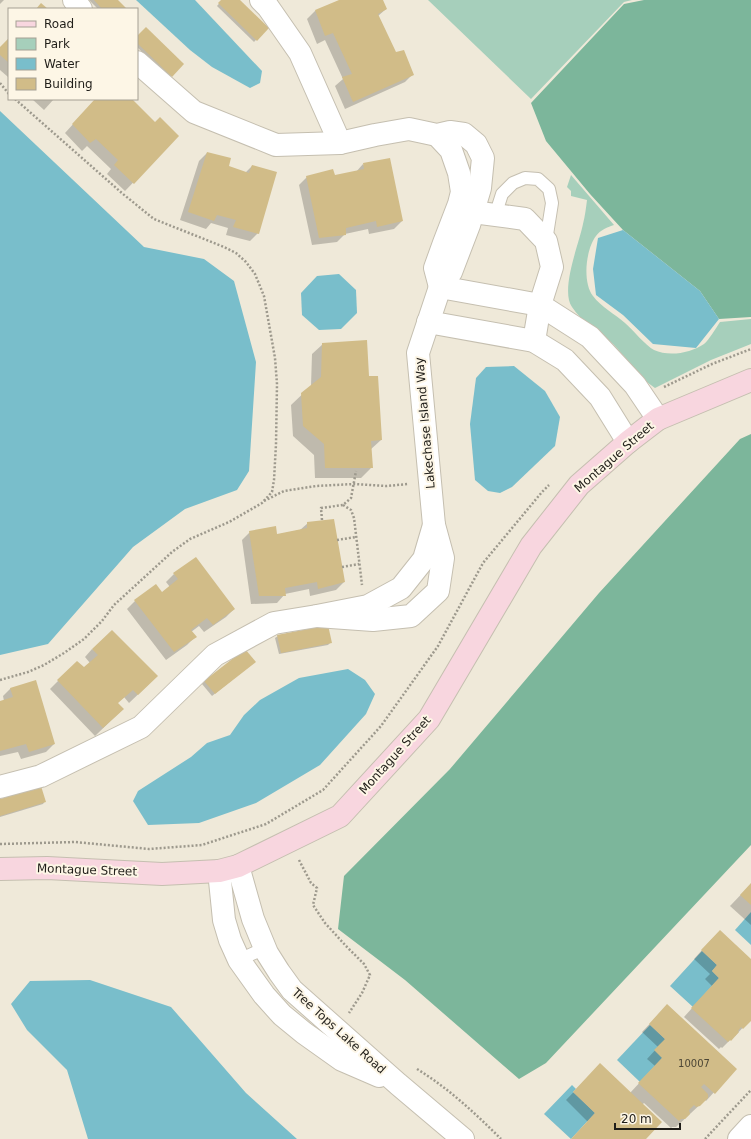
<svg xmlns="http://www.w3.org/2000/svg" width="751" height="1139" font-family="'DejaVu Sans',sans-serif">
  <rect width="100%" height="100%" fill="#efe9d9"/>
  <g fill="#a6cfbb">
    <path d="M428,0H632L624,2L531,99Z"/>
    <path d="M571,175L614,225C608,227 600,230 596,236C586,249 582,282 593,296C601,307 615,314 625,323C633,330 646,346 654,350C669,357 691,353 704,344C709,340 716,328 720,322L751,319V344L711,360L655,388C638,377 627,358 613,344C599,332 582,322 572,307C560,290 579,244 583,224C585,216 586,208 587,200L571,196V191L567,187Z"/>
  </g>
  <g fill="#7cb69b">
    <path d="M644,0H751V317L719,319L700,291L623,230L590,194L546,141L531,103L624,4Z"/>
    <path d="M751,434V845L546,1063L519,1079L405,980L338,929L344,876L450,769L599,593L740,439Z"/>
  </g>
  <g fill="#79becb">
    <path d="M136,0H195L262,71L260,83L250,88L212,67L190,50Z"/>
    <path d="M0,111L144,247L204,259L234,281L256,362L249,471L237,490L185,509L133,547L48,644L0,655Z"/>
    <path d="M623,230L700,291L719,319L696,348L653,344L623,315L596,295L593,269L598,238Z"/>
    <path d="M339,274L356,290L357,313L341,329L319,330L302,315L301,293L317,276Z"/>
    <path d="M514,366L545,391L560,417L555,446L512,487L500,493L488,491L475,480L470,424L476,378L486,367Z"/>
    <path d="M348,669L365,680L375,694L366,714L320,765L256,803L199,823L148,825L133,801L138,791L191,757L207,743L230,735L244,715L260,700L299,678Z"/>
    <path d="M751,912V945L735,930Z"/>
    <path d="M702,951L717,965L712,971L719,978L693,1007L670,986Z"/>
    <path d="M90,980L171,1007L246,1093L297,1139H88L67,1070L27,1030L11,1004L30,981Z"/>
    <path d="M650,1025L665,1039L662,1058L640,1082L617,1060Z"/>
    <path d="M572,1085L576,1089L573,1092L595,1113L571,1139L544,1114Z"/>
  </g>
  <g fill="#0003">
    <path d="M0,0H4L0,4Z"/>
    <path d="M89,0H117L125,9H98Z"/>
    <path d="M222,0H238L267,28L254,42L217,6Z"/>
    <path d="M341,0H382L386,9L378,16L395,53L413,74L405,82L345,109L335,86L343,79L325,40L317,44L307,19L315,11Z"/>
    <path d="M137,37L183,64L169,78L137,47Z"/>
    <path d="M9,38V77H8L0,70V48Z"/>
    <path d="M32,99H54L44,110Z"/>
    <path d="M96,99H131L155,123L178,136L125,191L107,174L111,169L87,146L82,151L65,133Z"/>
    <path d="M207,153L227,167L245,173L252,166L258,233L250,241L226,235L228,228L211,223L206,229L180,220L199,161Z"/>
    <path d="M363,164L402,221L394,229L369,234L368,229L345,234L337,242L312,245L299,185L307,177L334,176L356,172Z"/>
    <path d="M323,344L368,377L381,440L370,450L371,468L361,478H315L314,455L293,436L291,405L311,386L312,354Z"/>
    <path d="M308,523L344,582L336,590L310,596L309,589L285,594L277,603L251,604L242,540L250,532L276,535L300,530Z"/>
    <path d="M174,574L234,609L226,617L204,632L199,626L191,632L195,637L187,645L166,660L127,609L135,601L162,593L170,587L166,582Z"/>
    <path d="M278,636L331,642L328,645L279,654L275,638Z"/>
    <path d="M92,649L149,684L129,703L124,697L117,703L123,709L95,736L50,689L77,662L84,669L90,663L85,657Z"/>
    <path d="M252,664L212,696L202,684L205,681Z"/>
    <path d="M11,688L54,744L46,752L21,759L18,752L0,756V702L4,701L3,696Z"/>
    <path d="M0,800L45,801L43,804L0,817Z"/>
    <path d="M751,884V925L730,906Z"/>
    <path d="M712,939L751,961V1021L750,1020L735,1036H734L722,1048L721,1047L719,1049L684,1017L712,986L705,979L710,974L694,959Z"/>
    <path d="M660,1013L735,1069L706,1101L705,1100L676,1127H672L671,1128L644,1103L642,1105L645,1139H572L588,1122L566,1100L592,1073L630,1093L655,1066L647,1059L658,1047L642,1032Z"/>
  </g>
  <g fill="#d1bc88">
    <path d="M94,0H118L127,9H102Z"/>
    <path d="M221,0H240L269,28L257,41L218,3Z"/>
    <path d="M339,0H383L387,9L378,14L396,52L404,50L414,75L353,102L342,77L352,74L333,33L325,36L315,10Z"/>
    <path d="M41,3L48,9H36Z"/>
    <path d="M146,27L184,64L172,77L137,43V36Z"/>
    <path d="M9,38V63L0,55V47Z"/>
    <path d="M95,99H132L155,122L160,117L179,136L134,184L114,165L118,160L96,139L90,143L72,124Z"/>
    <path d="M207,152L231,158L229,166L249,173L252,165L277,172L259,234L233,227L236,220L217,215L214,221L188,212Z"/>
    <path d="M390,158L403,221L377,227L376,221L346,228V235L319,238L306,176L333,169L335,175L364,169L363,163Z"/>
    <path d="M367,340L369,376H378L382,440L371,441L373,468H325L324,444L303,426L301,393L321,377L322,343Z"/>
    <path d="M334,519L345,582L318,589L317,582L285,588L286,596H259L249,531L276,526L277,534L307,528V522Z"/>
    <path d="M196,557L235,609L213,625L207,618L191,630L197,637L174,652L134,600L156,584L162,592L178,579L173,573Z"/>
    <path d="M328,625L332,643L281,653L277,635Z"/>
    <path d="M112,630L158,676L138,695L133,690L118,703L124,709L103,728L57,680L77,661L84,667L98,655L92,649Z"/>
    <path d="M245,649L256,662L215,694L204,681Z"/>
    <path d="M36,680L55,744L29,752L26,744L0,751V701L13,697L10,688Z"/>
    <path d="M41,786L46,802L0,816V799Z"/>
    <path d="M751,883V905L740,895Z"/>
    <path d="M720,930L751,959V1021L743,1029L741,1027L738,1031L739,1032L731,1041L730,1040L728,1042L691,1008L719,978L712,971L717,965L701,950Z"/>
    <path d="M667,1004L737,1069L715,1094L704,1084L701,1087L708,1094V1098L700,1106L696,1107L694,1105L689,1110L690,1114L685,1119H681L679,1121L638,1083L662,1058L654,1050L665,1039L649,1024Z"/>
    <path d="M600,1063L662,1122L646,1139H571L595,1113L573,1092Z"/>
  </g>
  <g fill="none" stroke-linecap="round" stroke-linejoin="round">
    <defs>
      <g id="lane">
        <path d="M495,216L502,194L513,183L525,178L538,179L549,189L552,203L546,241"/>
        <path d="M239,960L265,948"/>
      </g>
      <g id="street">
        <path d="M74,0L81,9"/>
        <path d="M261,0L268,7L300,53L340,143"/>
        <path d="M137,62L194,112L276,145L340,143L375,135L409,129L437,135L450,132L464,134L476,144L483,158L480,188L469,225L451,272L440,287L418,353L434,525L443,558L438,591L411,616L373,620L317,616"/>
        <path d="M437,135L451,150L459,173L462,192L459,204L444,243L435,268L440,287"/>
        <path d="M473,212L525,219L546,241L552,267L540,305L534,341"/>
        <path d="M440,287L540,305L590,337L635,385L658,419"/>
        <path d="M428,322L534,341L565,360L600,397L628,442"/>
        <path d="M0,787L41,776L141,727L215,655L274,623L317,616L368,606L401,588L424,559L434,525"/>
        <path d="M238,866L253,919L267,953L279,972L292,990L398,1084L463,1139"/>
        <path d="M219,871L224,920L230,940L239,960L264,995L282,1015L304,1033L342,1060L379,1076"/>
        <path d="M739,1139L751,1126"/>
      </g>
      <path id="secondary" d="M0,869L47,868L162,874L219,871L238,866L340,816L429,719L531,546L579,485L628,442L658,419L751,380"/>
    </defs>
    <use href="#lane" stroke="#c5bfb0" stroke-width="14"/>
    <use href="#street" stroke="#c5bfb0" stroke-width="24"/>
    <use href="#secondary" stroke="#c5bfb0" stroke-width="24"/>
    <g stroke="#9d998d" stroke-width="2.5" stroke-dasharray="2 2" stroke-linecap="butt">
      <path d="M0,83L9,94"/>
      <path d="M664,387L712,364L751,349"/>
      <path d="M264,501L284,491L316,486L354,484L387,486L408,484"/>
      <path d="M343,505L351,510L354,518L362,585"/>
      <path d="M322,520L321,508L343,505L351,498L356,471"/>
      <path d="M337,540L356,537"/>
      <path d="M342,567L359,564"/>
      <path d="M0,680L28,672L44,665L64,653L84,639L102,621L114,605L172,552L190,539L229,522L262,503L272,492L274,480L276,444L277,384L275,358L264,296L255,274L246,262L236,253L224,247L154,219L123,194L15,99"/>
      <path d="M0,844L75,842L149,849L202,845L266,824L323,790L381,726L438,646L483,563L542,492L549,485"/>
      <path d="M299,860L311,883L317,888L313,905L325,923L346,946L364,964L370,975L362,993L349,1013"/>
      <path d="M417,1069C448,1088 475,1113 501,1139"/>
      <path d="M705,1139L751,1090"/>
    </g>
    <use href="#lane" stroke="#fff" stroke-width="12"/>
    <use href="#street" stroke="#fff" stroke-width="22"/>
    <use href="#secondary" stroke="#f8d6df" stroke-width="22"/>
  </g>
  <g text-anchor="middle" stroke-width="4" stroke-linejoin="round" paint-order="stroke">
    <g font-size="10" fill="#4c4635">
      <text x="694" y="1067">10007</text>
    </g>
    <g font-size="12" fill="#201e19" stroke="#fdf6e6">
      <text transform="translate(425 423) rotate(-95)" y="4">Lakechase Island Way</text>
      <text transform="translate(614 457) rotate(-41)" y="4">Montague Street</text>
      <text transform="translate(395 755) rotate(-48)" y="4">Montague Street</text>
      <text transform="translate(87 870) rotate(2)" y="4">Montague Street</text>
      <text transform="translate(339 1031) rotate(42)" y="4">Tree Tops Lake Road</text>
    </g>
  </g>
  <rect x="8" y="8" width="130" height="92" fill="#fdf6e6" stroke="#a5a094"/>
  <rect x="16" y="21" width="20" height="6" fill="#f8d6df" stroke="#a5a094"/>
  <text x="44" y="28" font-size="12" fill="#201e19">Road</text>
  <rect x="16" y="38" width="20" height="12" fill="#a6cfbb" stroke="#a5a094"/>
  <text x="44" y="48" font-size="12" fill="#201e19">Park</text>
  <rect x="16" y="58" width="20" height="12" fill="#79becb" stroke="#a5a094"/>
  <text x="44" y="68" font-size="12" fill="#201e19">Water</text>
  <rect x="16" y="78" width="20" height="12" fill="#d1bc88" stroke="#a5a094"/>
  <text x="44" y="88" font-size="12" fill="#201e19">Building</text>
  <path d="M615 1123v6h65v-6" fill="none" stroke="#201e19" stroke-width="2"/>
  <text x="621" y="1123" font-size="12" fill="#201e19" stroke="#fdf6e6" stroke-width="3" paint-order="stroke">20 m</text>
</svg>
